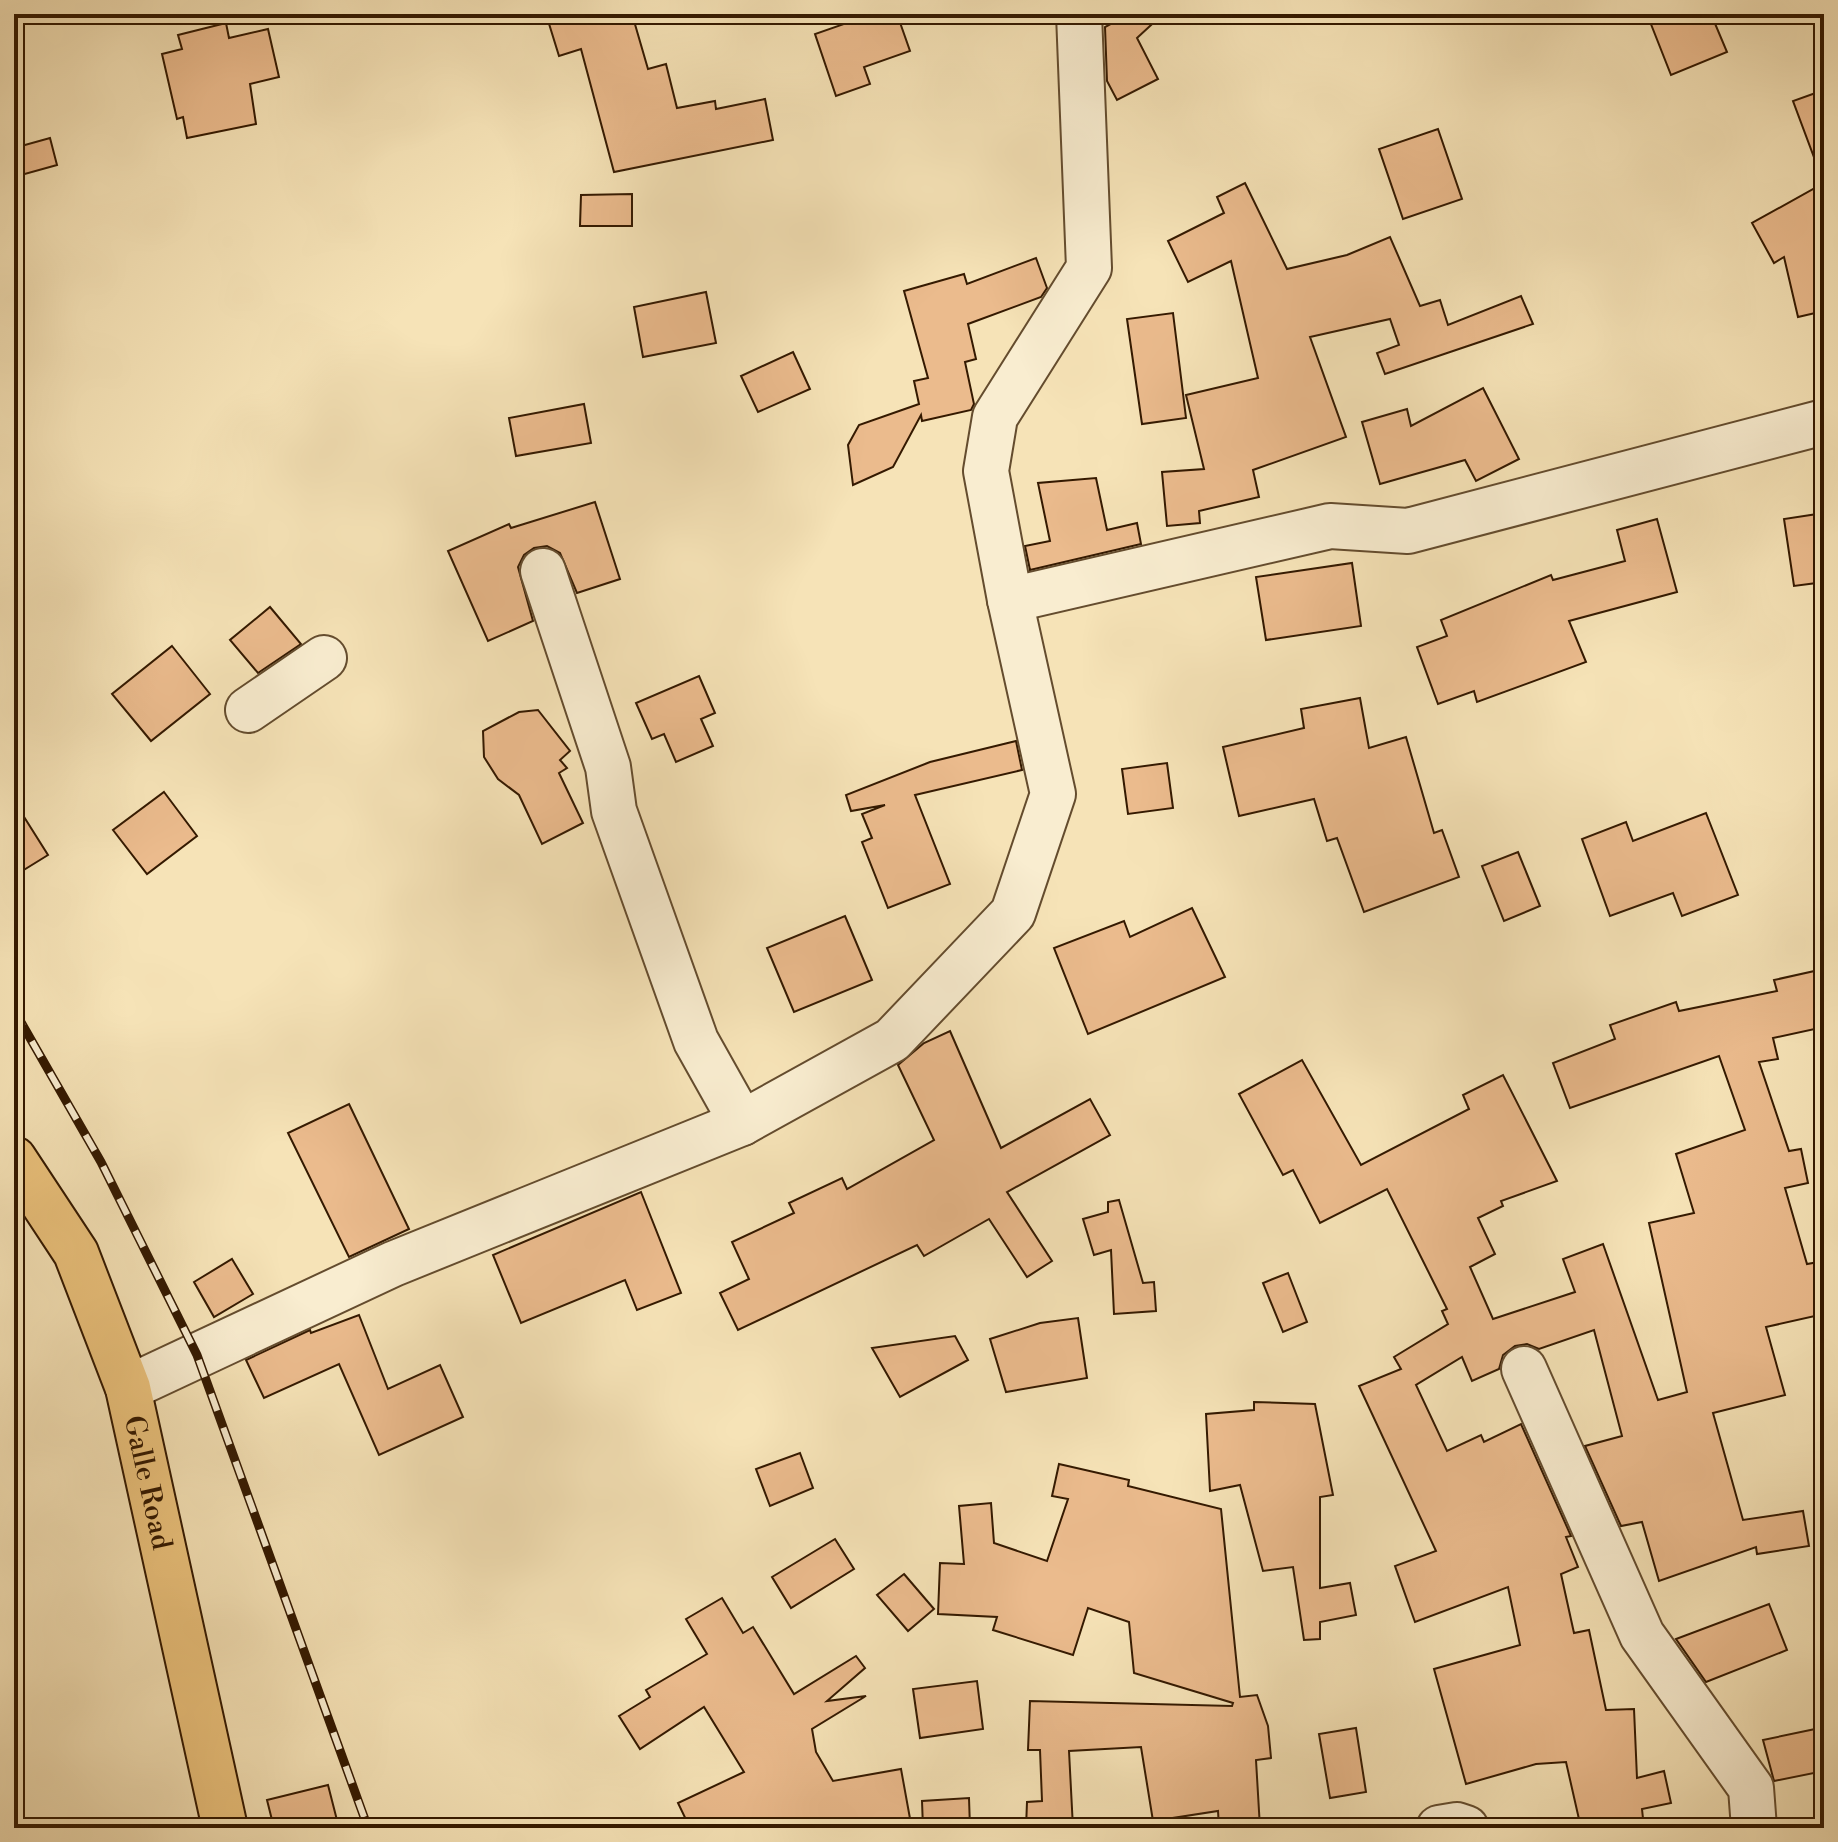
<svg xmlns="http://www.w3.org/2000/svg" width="1838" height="1842" font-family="'Libre Bodoni',serif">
  <rect width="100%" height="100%" fill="#f6e3b7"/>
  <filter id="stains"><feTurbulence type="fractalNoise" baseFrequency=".0025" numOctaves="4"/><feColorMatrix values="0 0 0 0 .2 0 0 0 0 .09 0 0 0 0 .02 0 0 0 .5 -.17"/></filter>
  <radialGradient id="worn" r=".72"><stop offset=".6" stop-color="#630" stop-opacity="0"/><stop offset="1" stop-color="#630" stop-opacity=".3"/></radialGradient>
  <g fill="#ebbb8d" stroke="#341900" stroke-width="2">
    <path d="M546,14H632L648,69L666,64L677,108L715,101L716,109L765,99L773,140L614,172L581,49L559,56Z"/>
    <path d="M844,14H897L910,51L864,67L870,84L836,96L815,34L847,23Z"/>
    <path d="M1129,14H1163L1137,38L1158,79L1117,100L1107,81L1105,27Z"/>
    <path d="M1647,14H1711L1727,52L1671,75Z"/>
    <path d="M226,23L229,38L268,29L279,77L250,84L256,124L187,138L183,117L177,119L162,54L182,49L178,35Z"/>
    <path d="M1824,90V176H1821L1793,101Z"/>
    <path d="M1438,129L1462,199L1403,219L1379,149Z"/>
    <path d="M50,138L57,165L14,177V148Z"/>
    <path d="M1245,183L1287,269L1347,255L1390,237L1420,306L1440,300L1448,325L1521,296L1533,324L1385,374L1377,353L1399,345L1390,319L1310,337L1346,437L1253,470L1259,497L1199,511L1200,523L1167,526L1162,472L1204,469L1186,395L1258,378L1231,261L1188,282L1168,241L1224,213L1217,197Z"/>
    <path d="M1824,183V311L1798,317L1784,257L1774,263L1752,223Z"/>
    <path d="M632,194V226H580L581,195Z"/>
    <path d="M1036,258L1047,288L1041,297L968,324L976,359L965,362L974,404L971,410L922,421L921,415L893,467L853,485L848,445L859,425L919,404L914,381L928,378L904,291L964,274L967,284Z"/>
    <path d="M706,292L716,343L643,357L634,307Z"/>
    <path d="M1173,313L1186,418L1142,424L1127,319Z"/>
    <path d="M793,352L810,389L758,412L741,376Z"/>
    <path d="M1483,388L1519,459L1476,481L1465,460L1380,484L1362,422L1407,409L1411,426Z"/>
    <path d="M584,404L591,443L516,456L509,418Z"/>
    <path d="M1096,478L1107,530L1137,523L1141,544L1030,570L1025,546L1050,541L1038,483Z"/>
    <path d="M595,502L620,579L577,593L560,553L547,546L534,548L524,555L518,567L533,621L488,641L448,551L509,524L511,528Z"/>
    <path d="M1824,513V582L1794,586L1784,519Z"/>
    <path d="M1657,519L1677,592L1569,621L1586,662L1477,702L1474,691L1438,704L1417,647L1447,636L1441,620L1551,575L1553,580L1625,561L1617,530Z"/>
    <path d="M1352,563L1361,626L1266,640L1256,577Z"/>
    <path d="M270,607L301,644L258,673L230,640Z"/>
    <path d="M172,646L210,694L151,741L112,694Z"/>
    <path d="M699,676L715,713L701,719L713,746L676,762L664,734L652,739L636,703Z"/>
    <path d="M1360,698L1369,748L1406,737L1434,833L1442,830L1459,877L1364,912L1337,838L1327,841L1314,799L1239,816L1223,747L1304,728L1301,709Z"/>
    <path d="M538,710L570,751L560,760L567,768L559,773L583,823L542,844L519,795L498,779L484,757L483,731L519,712Z"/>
    <path d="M1016,741L1022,770L915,795L950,884L888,908L862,842L872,838L862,814L885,805L851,811L846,795L930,762Z"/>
    <path d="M1167,763L1173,808L1128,814L1122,769Z"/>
    <path d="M164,792L197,836L147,874L113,830Z"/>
    <path d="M14,801L48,855L14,876Z"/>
    <path d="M1706,813L1738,895L1682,916L1673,893L1610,916L1582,839L1626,822L1633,841Z"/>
    <path d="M1518,852L1540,906L1504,921L1482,866Z"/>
    <path d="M1192,908L1225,977L1088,1034L1054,948L1124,921L1130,937Z"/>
    <path d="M845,916L872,980L794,1012L767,948Z"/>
    <path d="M1819,970L1824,993V1027L1773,1038L1778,1059L1759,1062L1789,1151L1801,1149L1808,1183L1785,1188L1807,1264L1824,1261V1314L1766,1327L1785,1395L1713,1413L1743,1520L1803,1511L1809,1546L1757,1554L1756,1547L1659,1581L1642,1522L1621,1526L1585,1446L1622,1436L1594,1330L1539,1349L1527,1344L1515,1346L1503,1355L1499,1369L1472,1381L1462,1357L1416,1385L1447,1451L1481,1435L1484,1442L1521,1424L1571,1536L1566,1537L1578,1567L1561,1574L1574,1633L1589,1630L1606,1710L1634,1709L1637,1778L1664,1771L1671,1803L1642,1809L1644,1828H1581L1566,1762L1536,1764L1466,1784L1434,1669L1520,1645L1508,1587L1415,1622L1395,1566L1436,1551L1359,1386L1401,1369L1394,1357L1448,1324L1442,1311L1447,1309L1387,1189L1320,1223L1293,1170L1283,1175L1239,1094L1302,1060L1361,1165L1469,1109L1463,1095L1503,1075L1557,1181L1501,1201L1503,1206L1478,1218L1495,1254L1470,1267L1493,1319L1575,1292L1563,1259L1603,1244L1658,1400L1687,1392L1649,1223L1694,1213L1676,1154L1745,1130L1719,1056L1570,1108L1553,1063L1615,1039L1610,1025L1676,1002L1679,1011L1777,991L1774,980Z"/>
    <path d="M950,1031L1001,1148L1090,1099L1110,1135L1007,1192L1052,1261L1027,1277L989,1219L924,1256L917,1245L738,1330L720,1293L749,1279L732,1242L794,1213L789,1203L842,1178L847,1189L934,1140L898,1065L924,1043Z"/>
    <path d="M349,1104L409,1229L349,1257L288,1133Z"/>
    <path d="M641,1192L681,1293L637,1310L625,1280L521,1323L493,1255Z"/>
    <path d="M1119,1200L1143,1283L1154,1282L1156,1311L1114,1314L1111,1250L1094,1255L1083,1219L1108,1212V1202Z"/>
    <path d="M232,1259L253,1294L214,1317L194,1282Z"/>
    <path d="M1288,1273L1307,1322L1283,1332L1263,1283Z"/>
    <path d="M359,1315L388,1389L440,1365L463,1417L379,1455L339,1364L264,1398L246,1360L310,1330L311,1333Z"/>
    <path d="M1078,1318L1087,1378L1006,1392L990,1339L1040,1323Z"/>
    <path d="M955,1336L968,1360L900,1397L872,1348Z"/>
    <path d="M1254,1402L1315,1404L1333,1495L1320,1497V1588L1350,1583L1356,1615L1320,1622V1639L1304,1640L1293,1567L1263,1571L1240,1485L1210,1491L1206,1414L1254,1410Z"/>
    <path d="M800,1453L813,1488L770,1506L756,1469Z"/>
    <path d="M1059,1464L1129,1480L1128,1486L1221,1509L1240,1697L1257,1695L1268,1726L1271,1758L1256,1760L1260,1828H1219L1218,1811L1153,1821L1141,1747L1069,1751L1073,1828H1026L1027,1802L1042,1801L1040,1750H1028L1030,1701L1232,1706L1233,1703L1134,1673L1129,1622L1088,1608L1073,1655L993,1630L997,1617L938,1614L940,1563L964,1564L959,1506L991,1503L994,1543L1047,1561L1068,1499L1052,1496Z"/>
    <path d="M835,1539L854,1569L791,1608L772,1577Z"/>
    <path d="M904,1574L934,1609L908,1631L877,1595Z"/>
    <path d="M722,1598L743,1633L753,1627L794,1694L856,1656L865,1668L827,1701L866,1696L812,1729L816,1752L833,1781L901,1769L911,1824L886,1828H690L678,1803L744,1772L704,1707L640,1749L619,1716L650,1697L646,1690L707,1654L686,1619Z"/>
    <path d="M1769,1604L1787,1650L1706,1682L1676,1639Z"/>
    <path d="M977,1681L983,1729L920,1738L913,1689Z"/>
    <path d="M1356,1728L1366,1792L1330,1798L1319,1734Z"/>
    <path d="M1820,1728L1824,1771L1774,1781L1763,1740Z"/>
    <path d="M328,1785L339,1828H274L267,1800Z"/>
    <path d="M969,1798L970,1828H923L922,1801Z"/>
  </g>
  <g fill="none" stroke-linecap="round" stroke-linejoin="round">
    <defs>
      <g id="minor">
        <path d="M543,571L608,767L614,811L696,1041L742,1123"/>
        <path d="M1010,600L1330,526L1408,531L1824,422"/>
        <path d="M248,710L324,658"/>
        <path d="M1524,1369L1642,1635L1751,1788L1754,1828"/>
        <path d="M128,1388L393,1264L742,1123L892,1040L1013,913L1053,794L1010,600L986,471L995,417L1089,268L1079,14"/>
        <path d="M1439,1828L1457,1825L1466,1828"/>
      </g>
      <g id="highway">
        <path id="s1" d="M14,1159L76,1253L128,1388L225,1828"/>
      </g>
    </defs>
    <use href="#minor" stroke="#644c2e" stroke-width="48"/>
    <use href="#highway" stroke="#341900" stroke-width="48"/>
    <use href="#minor" stroke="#f9edd0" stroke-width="44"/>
    <use href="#highway" stroke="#ebc27c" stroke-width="44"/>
    <defs>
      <path id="rail" d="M14,1010L101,1162L197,1355L368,1828"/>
    </defs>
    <use href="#rail" stroke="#341900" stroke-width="9"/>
    <use href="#rail" stroke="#f9edd0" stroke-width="6" stroke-dasharray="18" stroke-linecap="butt"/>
  </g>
  <g text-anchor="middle" stroke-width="6" stroke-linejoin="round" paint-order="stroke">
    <g font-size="28" fill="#341900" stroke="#f9edd0">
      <text dy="10" stroke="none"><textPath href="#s1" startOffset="354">Galle Road</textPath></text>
    </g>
  </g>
  <rect width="1838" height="1842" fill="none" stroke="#f6e3b7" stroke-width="48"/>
  <rect x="16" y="16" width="1806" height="1810" fill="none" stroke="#341900" stroke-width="4"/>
  <rect x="24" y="24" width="1790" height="1794" fill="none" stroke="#341900" stroke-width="2"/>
  <rect width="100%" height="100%" filter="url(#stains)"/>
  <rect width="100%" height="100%" fill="url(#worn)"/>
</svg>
